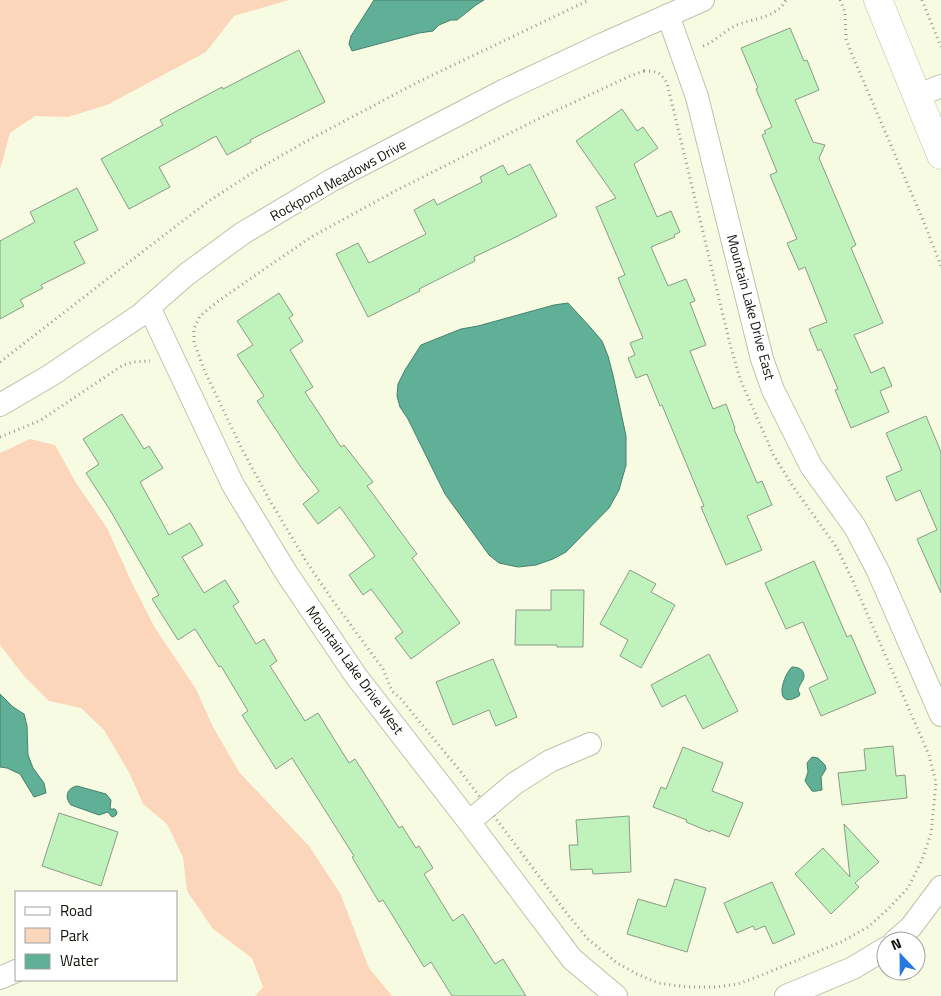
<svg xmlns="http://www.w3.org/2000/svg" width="941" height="996" font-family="'Titillium Web',sans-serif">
  <rect width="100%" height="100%" fill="#f7fbe2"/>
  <g fill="#fcd6bb">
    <path d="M0,0H289L234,16L206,52L107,105L68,117L35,116L10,133L0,170Z"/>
    <path d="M30,439L55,445L76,483L107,528L132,583L155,628L196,689L212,725L239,772L309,846L340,893L369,968L392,996H255L263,987L252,958L213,929L187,891L183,857L167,824L143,804L130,774L104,730L81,708L49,701L24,676L0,645V453Z"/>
  </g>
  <g fill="#5fb097" stroke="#47806c">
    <path d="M374,0H484L476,5L457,20H451L439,25L433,31L419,33L352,51L349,44L351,36Z"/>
    <path d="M568,303L591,328L602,341L608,356L613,375L626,436V465L619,490L609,508L566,552L553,559L536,565L518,567L499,563L489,555L445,494L408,419L400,407L397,396L398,384L405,370L421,345L461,329L478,326L554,305Z"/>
    <path d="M792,667C798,667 804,669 804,676C804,681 799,684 798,691L800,693L799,696C773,711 782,676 792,667Z"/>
    <path d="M0,694L13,707L24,714L27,726L28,755L33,768L44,783L46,793L34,797L20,774L7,768L0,767Z"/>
    <path d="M812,757L818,758L825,765L826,769L821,777L822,790C819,790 816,792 812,791L805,781L808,772L807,763Z"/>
    <path d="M77,786L106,794L111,800L110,809H115L117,812L116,815L113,817L111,816L108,812L99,815L71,805C64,797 67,788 77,786Z"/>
  </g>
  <g fill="#c0f2bc" stroke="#8a9b89">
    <path d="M790,28L804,61L807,60L819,90L795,100L813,142L825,145L819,158L856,245L851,248L883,323L854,335L871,373L884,367L892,386L880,391L889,412L851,428L835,390L838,389L821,349L818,351L809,329L827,322L805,267L799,270L787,243L797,239L770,175L777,172L762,135L766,133L764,131L772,127L756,89L758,88L741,48Z"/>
    <path d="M299,50L325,102L250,140L251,142L227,155L216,136L198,146L159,167L170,187L129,209L101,159L163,125L160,120L222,87L223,89Z"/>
    <path d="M622,109L637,131L643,127L658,148L634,164L657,217L671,211L680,232L674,235L675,237L651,247L668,286L686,279L695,301L690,303L706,345L690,351L713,409L726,404L735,428L734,429L757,483L762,481L772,505L747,516L762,550L726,565L701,507L704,506L662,405L660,406L647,374L636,378L628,358L635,355L630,343L643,338L618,278L625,275L596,207L616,198L576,141Z"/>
    <path d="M530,164L557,216L512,239L474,257L475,261L419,289L420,291L368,317L336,254L358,243L369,263L426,234L414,210L434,199L437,205L482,182L480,177L503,165L508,175Z"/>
    <path d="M77,188L98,230L74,242L85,263L41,285L43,288L20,300L24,306L0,319V241L35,222L30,212Z"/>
    <path d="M279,293L293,315L289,318L303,341L290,350L313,387L305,392L341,447L344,445L373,482L367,486L417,554L412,558L460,623L411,659L395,638L403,632L371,589L363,595L349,575L375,556L340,507L318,524L303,504L319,491L300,466L257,401L264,396L237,355L253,345L237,321Z"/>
    <path d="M122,414L144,449L149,446L163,468L140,482L169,535L190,523L203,545L182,557L204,593L225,580L239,602L233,606L256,644L264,639L277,661L270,666L305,721L318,713L349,763L355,759L399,828L402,826L416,848L419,846L433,868L424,874L453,921L463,914L495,964L503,959L526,996H452L431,962L424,967L383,900L379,902L352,857L354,856L292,758L276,769L242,715L248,711L221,666L219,667L195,629L178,640L152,599L159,595L110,510L86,473L99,464L83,439Z"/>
    <path d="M926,416L941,452V593L917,539L937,530L920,490L896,501L886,477L902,470L886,433Z"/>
    <path d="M814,561L847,637L851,635L876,693L821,716L809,688L828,679L803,622L786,629L765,583Z"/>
    <path d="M630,570L656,584L651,592L675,605L641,668L620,656L628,640L600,624Z"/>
    <path d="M551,590H584L583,647H557V645H515L516,610H551Z"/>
    <path d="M709,654L738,711L703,729L685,695L662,707L651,685Z"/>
    <path d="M493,659L517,717L496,726L489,710L453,725L436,682Z"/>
    <path d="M893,746L896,776L905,775L907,798L842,805L838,773L866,770L864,749Z"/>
    <path d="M683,747L723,763L712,791L743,803L729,837L711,830L710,832L686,822L687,820L653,807L661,787L666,789Z"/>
    <path d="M59,813L118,832L101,886L42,866Z"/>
    <path d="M629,816L631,872L593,874L592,869L571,870L569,845H578L576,820Z"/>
    <path d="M844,824L879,862L855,883L859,887L831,914L795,874L823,848L850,877Z"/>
    <path d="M675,879L706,888L687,952L627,934L638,899L666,907Z"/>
    <path d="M772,882L795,934L773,944L765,926L755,930L753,926L737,933L724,903Z"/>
  </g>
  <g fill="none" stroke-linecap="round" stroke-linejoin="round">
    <defs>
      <g id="street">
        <path d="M668,15L697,97L762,359L773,390L811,466L855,527L878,571L941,715"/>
        <path d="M917,96L941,86"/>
        <path d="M149,307L233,485L287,574L356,676L469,822L572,959L616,996"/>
        <path d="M0,405L51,375L139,316L187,274L243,233L332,180L505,90L603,44L703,0"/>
        <path d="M469,822L514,784L550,761L590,744"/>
        <path d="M895,941L911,927L941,887"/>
        <path d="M0,978L16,971"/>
        <path d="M786,996L853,968L886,948"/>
      </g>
      <path id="secondary" d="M878,0L941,155"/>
    </defs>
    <use href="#street" stroke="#bec2aa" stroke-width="24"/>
    <use href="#secondary" stroke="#bec2aa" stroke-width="29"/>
    <g stroke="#979987" stroke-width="3" stroke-dasharray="1 4" stroke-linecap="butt">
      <path d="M840,0L845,12L846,39L853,57L923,220L941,266"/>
      <path d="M922,0L941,47"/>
      <path d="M703,46C716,41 725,30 737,25C755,18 776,18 786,0"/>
      <path d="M644,71C657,71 660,72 667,83L730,344L740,379L773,454L792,485L837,548L852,579L929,755L936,783L931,833L922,860L908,888L889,908L868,927L841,942L762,975L738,984L716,987H688L658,983L637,974L617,963L588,939L568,915L461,772L401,699L392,691L383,669L331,598L306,561L269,499L243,451L205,372L194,342V328L200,316L217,302L260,272L313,236L397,190L536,120L630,76Z"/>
      <path d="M0,362L150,246L209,201L255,171L303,143L420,81L589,0"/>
      <path d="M0,437L41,420L123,365L133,362L150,361"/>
    </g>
    <use href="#street" stroke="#fff" stroke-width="22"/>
    <use href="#secondary" stroke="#fff" stroke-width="28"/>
  </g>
  <g text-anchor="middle" stroke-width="4" stroke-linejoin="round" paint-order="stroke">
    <g font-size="14" fill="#101109" stroke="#fff">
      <text transform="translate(338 180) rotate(-29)" y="5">Rockpond Meadows Drive</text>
      <text transform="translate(751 307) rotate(75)" y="5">Mountain Lake Drive East</text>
      <text transform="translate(355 670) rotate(54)" y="5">Mountain Lake Drive West</text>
    </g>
  </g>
  <rect x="15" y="891" width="162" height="90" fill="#ffffff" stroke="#9fa09d"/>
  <rect x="25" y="907" width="25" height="8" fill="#ffffff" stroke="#9fa09d"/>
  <text x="60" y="916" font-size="15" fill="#101109">Road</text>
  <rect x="25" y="928" width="25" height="15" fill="#fcd6bb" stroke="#9fa09d"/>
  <text x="60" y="941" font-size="15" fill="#101109">Park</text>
  <rect x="25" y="954" width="25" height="15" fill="#5fb097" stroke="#9fa09d"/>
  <text x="60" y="966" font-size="15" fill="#101109">Water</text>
  <g transform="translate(901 956) rotate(338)"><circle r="24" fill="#ffffff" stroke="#9fa09d"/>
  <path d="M0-4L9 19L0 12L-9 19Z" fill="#2777e2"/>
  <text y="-8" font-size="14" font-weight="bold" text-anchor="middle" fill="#101109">N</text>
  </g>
</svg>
